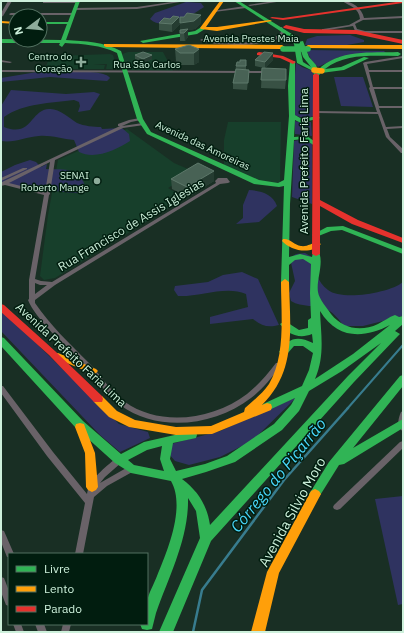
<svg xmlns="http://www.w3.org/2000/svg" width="404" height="633" font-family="'IBM Plex Sans',sans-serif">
  <rect width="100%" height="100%" fill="#192f24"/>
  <g fill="#173f2b">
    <path d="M128,52H163L173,71L125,70L122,54Z"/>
    <path d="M110,54L113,55L117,68L114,69H106L107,64H93L105,65L104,69H45L48,61H54L56,56Z"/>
    <path d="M228,122H281L280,184L264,183L224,165V140Z"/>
    <path d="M127,129L174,163L195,172L168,188L185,198L55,278L44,280L40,276L48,215L58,160Z"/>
  </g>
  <g fill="#2f3360">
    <path d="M186,2L201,3L204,7C191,16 163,32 150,19L155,13Z"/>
    <path d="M350,35L364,40V42L347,45H305L307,39L317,36Z"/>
    <path d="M306,50L384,51L386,53L339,57L318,67L312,61Z"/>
    <path d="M296,63L302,67L313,71V116L306,119L294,115V86Z"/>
    <path d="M37,72C50,72 105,68 110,78L107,81L50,77L1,82V78Z"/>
    <path d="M334,77H363L373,107L341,106Z"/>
    <path d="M11,90L66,94L94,92L100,94L90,110L78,112L80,106L79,102L74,100C51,103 24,103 4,117V127C32,138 30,110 49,109C59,108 69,118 77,123C84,126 94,127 101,127L102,129L122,128L129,134L130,141C116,150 95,160 79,152L74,140C62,139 51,135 39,136C25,137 15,143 1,141V106Z"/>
    <path d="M295,121L302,123L311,122L312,136L295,134Z"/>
    <path d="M304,139L312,144V204L292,197L294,141Z"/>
    <path d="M30,160L36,162L41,167L47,164L46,169C65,170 80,166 86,189L84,193C70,194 56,190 42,190L41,192L1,183V172L15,165Z"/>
    <path d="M249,190C261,191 273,194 277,206L259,222L236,224L243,218V205Z"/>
    <path d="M305,253L312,257C315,270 317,282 328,290C342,301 390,293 403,282V316L363,326H344C339,320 335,314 328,310C316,304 302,308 291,301L289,293L295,281L290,258L296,254Z"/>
    <path d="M242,272L258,279L279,325C268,328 262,326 253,319L210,324V317L248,307L246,294C226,285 200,297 178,296L174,290L175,286L208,282L223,275Z"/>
    <path d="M1,309L119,424L148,432L150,438L120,452L100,435L1,331Z"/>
    <path d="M297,397L252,441L220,457L189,465L175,461L169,454L171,444L220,431Z"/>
    <path d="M403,496V604L398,605L375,499Z"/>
  </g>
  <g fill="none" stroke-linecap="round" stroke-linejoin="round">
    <path stroke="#387c8e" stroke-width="2" d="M347,409L403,345"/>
    <path stroke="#387c8e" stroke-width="2.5" d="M193,632L202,590L284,480L348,408"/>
    <g fill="#696268" fill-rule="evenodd">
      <path d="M8,1H12L3,16L1,17V13Z"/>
      <path d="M44,1H78L80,2L78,3H43V1Z"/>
      <path d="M178,1H186L137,9L75,10L73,9L75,8L137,7Z"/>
      <path d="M274,1H283L250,6L248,5Z"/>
      <path d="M342,1C352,1 362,8 364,18L403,16V18L363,20L355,24L357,29L365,31H403V33H365L355,31L353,26L322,31V29H323L349,25L360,19C359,8 350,6 342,1Z"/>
      <path d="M245,6L247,7L246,8L214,12L212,11Z"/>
      <path d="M11,13H73L75,14L73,15H10L9,14Z"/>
      <path d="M281,27H282L285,32C284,33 282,36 281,37C266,47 216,47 200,40L202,39C219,43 270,47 281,32L279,28Z"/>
      <path d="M403,56V58L367,64L369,70H403V72H369L373,87H403V89H374L379,106H403V108H379L386,127L403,126V128L387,129L390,137L403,149V153H401L386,137L378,114L317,113L315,112L317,111L377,112L369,88L370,87L363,63L365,62Z"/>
      <path d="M1,60L12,62L10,63L1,62Z"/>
      <path d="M1,70L269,71L271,72L269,73L1,72Z"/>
      <path d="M140,118H141V120L131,122L122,126L143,123H144V125L123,128L55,160L50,193V194L49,195L35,279L41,281L52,282L216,183L215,181L218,178H227L230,182L228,183L220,184L55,285L35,300V303C50,325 69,343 88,362C100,374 110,391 125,402C160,427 213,420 247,394C258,385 267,375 276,363H280L281,365L280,367C271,378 263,389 251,398C215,426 158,433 120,405C110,398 103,388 95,378C90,372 84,366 79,360C65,346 35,318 28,300L29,299V280L44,195L5,185L1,186V183L2,182L120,126H118V124L129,120ZM50,162L45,192L9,183ZM35,283L40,285H47L35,294Z"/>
      <path d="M23,168H27V169L1,181V178Z"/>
      <path d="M1,386H3L53,452L87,494C90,478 105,468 116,458L119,457L122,458L123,460L122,462L105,477L100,483L128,467L131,466L134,467L135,469L134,471L107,486L94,497L83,554H75L85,503L47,456L1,393Z"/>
      <path d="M403,411V431L401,430C397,424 398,419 401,412Z"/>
      <path d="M403,441V448L340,509L337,510L334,509L333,507L334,505L400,442Z"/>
      <path d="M1,530L4,531L14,554H9V557H7L1,542Z"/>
      <path d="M1,577L4,578L9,591V606L6,605L1,592Z"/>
      <path d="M13,624H21L24,632H16Z"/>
      <path d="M35,624H44L47,632H38Z"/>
      <path d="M63,624H71L69,632H61Z"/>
    </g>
    <g fill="#30b455" fill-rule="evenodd">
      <path d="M76,1H80L66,40C85,41 104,42 121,51L143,119L151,132L259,180L278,183L284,180L289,116L288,86L290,62L295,61V115L302,119L317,116L320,118L301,123L295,120L294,137L307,136L318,144L315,146L304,139L294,140L290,204L289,257L300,254L312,257L313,252H319C324,264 316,280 318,292C319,299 327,308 331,314C343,329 361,332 378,324C384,321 389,317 395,315L399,317L403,316V324L395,331L400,334L398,336L354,382L211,541L173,632H159L200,538L196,511L188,498C189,538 169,576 156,613L152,629L147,630L142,629L140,624H147C147,617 146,609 147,602C148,594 154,584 157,576C167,552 186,507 171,481L131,473L115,463L75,427L1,346V337L4,338L83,421L121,454L144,442L192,431L196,432L197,435L196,438L173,443L170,459L176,471L205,464L227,456L274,424L291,405L295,398L267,411L263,410L262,407L263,404L302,386L309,370L313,353L303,346H294L287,354L284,355L279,352C288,338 297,335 313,343L312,334C300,339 288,335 280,324L285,321L299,330L308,328V320L311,318L310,293L311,264L303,259L295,260L289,265V282L288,284H282L281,282L284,186L279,187L254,184L147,134L137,119L117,53C101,45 83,44 65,43L62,47L59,45L60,43H1V39L61,40L67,24H40V22H68ZM320,311C337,339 363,339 390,325L353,354L315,379C325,356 321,335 320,311ZM381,343L348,376L210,525C207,505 198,491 182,479L206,472L235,462L282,430L299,411L309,391L342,371ZM162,446L160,459L164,471L134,465L128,460L147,450Z"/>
      <path d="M234,1H239L295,36L298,42L303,41L309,57L316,65L318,70C338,49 372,53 398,52L401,54L398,56C373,56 345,53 325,69L341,67L364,57L369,58L344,70L321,73L318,76H314L313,71L297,63L294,44L291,38ZM300,48L303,57L311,67L303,62Z"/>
      <path d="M203,26L205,27V29L197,34L143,43L140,41L195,31Z"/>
      <path d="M343,226L403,249V254L342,230L331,231L316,237L312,235L327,227Z"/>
      <path d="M403,375V386L353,448L403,419V428L344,464L339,465L319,497L315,499L311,497L309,494L311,491L329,462L400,376Z"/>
    </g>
    <g fill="#ff9f0a" fill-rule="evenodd">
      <path d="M220,1H224L206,27H217L270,20L272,21L217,31L201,29L200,28Z"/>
      <path d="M1,21L16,22V24L1,23Z"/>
      <path d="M104,44L282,45L285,47L282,49L106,47L104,46Z"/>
      <path d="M308,45H403V49L306,48L305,47Z"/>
      <path d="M283,239C290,238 294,245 301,246C307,247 312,243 317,242L321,244C311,255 291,251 282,241Z"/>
      <path d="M285,279L289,282C290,327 297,371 262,405L267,403L271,404L272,407L271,410L212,434L176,435L129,427L109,417L94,402L93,399L94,396H102L117,411L135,420L176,427L211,426L244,412L245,408C253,401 263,393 269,384C286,355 281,314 281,282Z"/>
      <path d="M58,353L96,369L98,371L96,373L93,374L55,358L53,356L55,354Z"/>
      <path d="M80,423L84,424L85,427L95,453L98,487L96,490L92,492L88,490L86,487L85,453L75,427L76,424Z"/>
      <path d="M315,489L319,491L321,494L279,573L265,632H251L267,572L311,491Z"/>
    </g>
    <g fill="#e5322d" fill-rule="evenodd">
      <path d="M403,1V3L283,20L270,18L272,17L283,18Z"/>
      <path d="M286,25L304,29L356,30L403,40V44L356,34L304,33L284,28L283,27Z"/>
      <path d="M259,52L283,56L296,62L293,64L280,58L257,55V53Z"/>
      <path d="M316,73L319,75L320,200L358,220L403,238V243L352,224L320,206V254L316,256L312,254L313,75Z"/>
      <path d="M1,304L4,305L55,351L102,396L103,399L102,402H94L49,355L1,312Z"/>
    </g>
    <path stroke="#30b455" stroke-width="5.5" d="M283,49H308"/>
    <path stroke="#ff9f0a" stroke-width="5.5" d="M314,70L322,71"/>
  </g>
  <g fill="#385144">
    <path d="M179,17L180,24L172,32L159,30V23Z"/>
    <path d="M201,23L195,29L188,30V37L185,41H180V33Z"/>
    <path d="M175,49H199V62L194,65H180L176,61Z"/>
    <path d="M273,53V60L265,68L286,80L285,89L261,88L262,68H264L255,66V60Z"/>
    <path d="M135,55L152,59L144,63L135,59Z"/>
    <path d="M246,60V70H249L247,90L233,89V83L236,66L240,62Z"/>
    <path d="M171,179L214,181L188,197L172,189Z"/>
  </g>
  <g fill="#253c31">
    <path d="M201,15V23L195,29L188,30V37L185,41L184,33L180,31V23Z"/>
    <path d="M179,17L180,24L172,32V24Z"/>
    <path d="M199,49V62L194,65V53Z"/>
    <path d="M273,53V60L265,68V62Z"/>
    <path d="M152,55V59L144,63L143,59Z"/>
    <path d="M214,171V181L188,197L187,187Z"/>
  </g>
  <g fill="#486255" stroke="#5d786a">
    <path d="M187,13L201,15L194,21L180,23V17H184Z"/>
    <path d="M173,16L179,17L172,24L159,23L164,18L170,19Z"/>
    <path d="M188,29L184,33H180V30Z"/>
    <path d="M189,45L199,49L194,53H180L175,49Z"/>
    <path d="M143,52L152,55L143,59L135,55Z"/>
    <path d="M264,52L273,53L265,62L255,60Z"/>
    <path d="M240,60H246V66H236L237,62H240Z"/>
    <path d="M262,68L286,69V80H261Z"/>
    <path d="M236,69L249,70L248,83H233Z"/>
    <path d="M198,163L214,171L187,187L171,179Z"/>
  </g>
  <g fill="#8eac9b" stroke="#011d0f" stroke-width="1.5">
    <path d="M79 56h4v4h4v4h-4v4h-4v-4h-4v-4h4z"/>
    <circle cx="97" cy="181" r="4"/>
  </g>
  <g text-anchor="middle" stroke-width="3" stroke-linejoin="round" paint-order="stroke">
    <g font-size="10" fill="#cdf0db" stroke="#011d0f">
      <text x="251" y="42">Avenida Prestes Maia</text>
      <text x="147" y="68">Rua São Carlos</text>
      <text transform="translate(203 145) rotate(25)" y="4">Avenida das Amoreiras</text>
    </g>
    <g font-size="10" fill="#cdf0db" stroke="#011d0f" text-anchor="end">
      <text x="72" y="60">Centro do<tspan x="72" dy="12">Coração</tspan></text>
      <text x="89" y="179">SENAI<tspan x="89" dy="12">Roberto Mange</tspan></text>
    </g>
    <g font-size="12" fill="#cdf0db" stroke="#011d0f">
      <text transform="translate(304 161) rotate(-90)" y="4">Avenida Prefeito Faria Lima</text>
      <text transform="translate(131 225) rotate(-31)" y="4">Rua Francisco de Assis Iglesias</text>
      <text transform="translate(71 355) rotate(43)" y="4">Avenida Prefeito Faria Lima</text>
    </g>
    <g font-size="14" fill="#cdf0db" stroke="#011d0f">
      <text transform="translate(292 512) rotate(-61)" y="5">Avenida Silvio Moro</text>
    </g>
    <g font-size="16" font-style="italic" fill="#49d7fc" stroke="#011d0f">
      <text transform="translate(278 475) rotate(-51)" y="6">Córrego do Piçarrão</text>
    </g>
  </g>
  <rect width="404" height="633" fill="none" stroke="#cdf0db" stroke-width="4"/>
  <rect x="8" y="553" width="140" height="72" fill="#011d0f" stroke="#537161"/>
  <rect x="16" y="566" width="20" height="6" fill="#30b455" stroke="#537161"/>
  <text x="44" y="573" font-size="12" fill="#cdf0db">Livre</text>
  <rect x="16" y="586" width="20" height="6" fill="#ff9f0a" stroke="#537161"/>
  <text x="44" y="593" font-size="12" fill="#cdf0db">Lento</text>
  <rect x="16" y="606" width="20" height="6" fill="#e5322d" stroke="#537161"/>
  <text x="44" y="613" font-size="12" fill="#cdf0db">Parado</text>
  <g transform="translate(28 28) rotate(254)"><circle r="19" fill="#011d0f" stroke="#537161"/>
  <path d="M0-3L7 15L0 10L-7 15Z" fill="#8eac9b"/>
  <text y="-6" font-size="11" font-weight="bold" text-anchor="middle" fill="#cdf0db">N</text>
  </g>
</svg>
